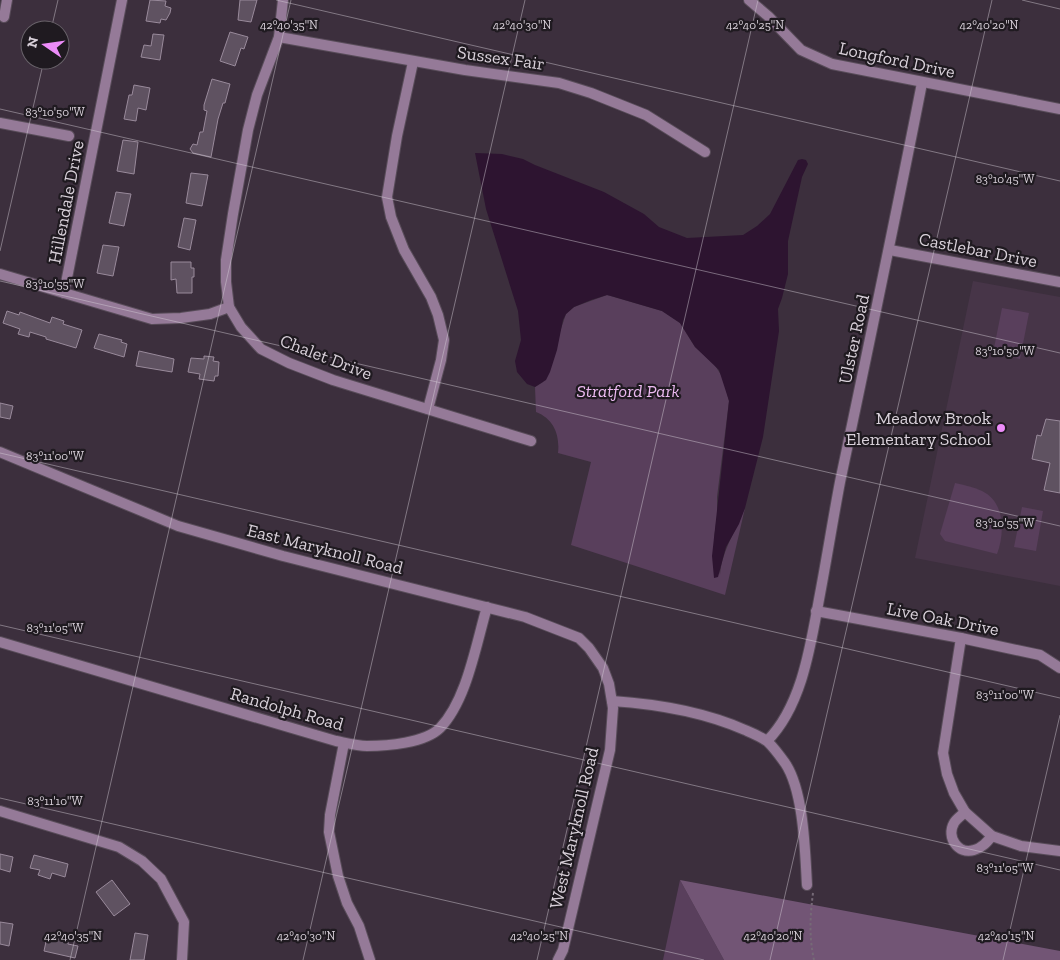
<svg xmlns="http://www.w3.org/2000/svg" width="1060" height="960" font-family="'Zilla Slab',serif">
  <rect width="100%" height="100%" fill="#3c2f3d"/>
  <path fill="#473548" d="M973,281L1060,297V586L915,558Z"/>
  <g fill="#593f5c">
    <path d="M607,295L662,311L680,323L695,347L714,364L723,378L729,401L717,497V516L714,538L720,575C722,550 736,531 745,508L725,595L571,545L591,462L558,453C560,435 554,419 536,412L535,387L543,382L566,314L574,307Z"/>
    <path d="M1002,308L1029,313L1020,359L993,353Z"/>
    <path d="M955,483C964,485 973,487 982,491C1005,502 1005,533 997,554L945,541L940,534Z"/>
    <path d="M1022,507L1043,511L1036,551L1014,547Z"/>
    <path d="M680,880L724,960H663Z"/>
  </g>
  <path fill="#725575" d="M680,880L1060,951V960H724Z"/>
  <path fill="#2d1430" d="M475,153L502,154L523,159L535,165L604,192L644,214L659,227L687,238L743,235L757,226L770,214L798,160L802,159L806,160L808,164L802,177L788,241V274L782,298L778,309L779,331L763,437L745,508L739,524L726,547L718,577L714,578L712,556L729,401L719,370L695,347L680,323L662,311L611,296L607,295L591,300L574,307L566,314L563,320L557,350L550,372L546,380L535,387L527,384L517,372L515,361L521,340L518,311L486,209Z"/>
  <g fill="#5f5261" stroke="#998a9b">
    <path d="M150,0L166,1L165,6L171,8L170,13L166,20L161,19L160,23L146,21Z"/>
    <path d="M240,0H257L251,22L238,20Z"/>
    <path d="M230,32L248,37L244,49L241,48L235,66L220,61Z"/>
    <path d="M153,34L164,35L160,60L141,57L144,45L151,46Z"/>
    <path d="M212,79L230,84L225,103H223L218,119L211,157L193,153L190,149L193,144L197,145L200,132H203L207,111L204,110V105Z"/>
    <path d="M134,85L150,88L146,110L138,108L136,121L124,119L129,95H132Z"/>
    <path d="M123,140L138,142L134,174L117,171Z"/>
    <path d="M191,173L208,175L202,206L186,203Z"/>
    <path d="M116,192L131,194L124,226L109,223Z"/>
    <path d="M184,218L196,220L190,250L178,247Z"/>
    <path d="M103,245L119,247L113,276L97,273Z"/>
    <path d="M171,262H191V268H194V277H192V293H177L176,279L171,280Z"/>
    <path d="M7,311L19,315L20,312L50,323L52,317L64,321L63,324L82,330L76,348L46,339V337L30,332L29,337L18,334L20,329L3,323Z"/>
    <path d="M99,334L122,340L121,342L127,344L124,357L94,348Z"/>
    <path d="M139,351L174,359L172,372L136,366Z"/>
    <path d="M204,356L214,357L213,361L219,362L218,376H215L214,381L199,379L200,374L188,372L191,358L204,359Z"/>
    <path d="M0,403L13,406L10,419L0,417Z"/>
    <path d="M1046,419L1060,421V493L1044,490L1050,463L1032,459L1037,435L1041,436Z"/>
    <path d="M0,854L13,857L10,872L0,869Z"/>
    <path d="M34,855L68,864L65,877L52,873L50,879L38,875L40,870L30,868Z"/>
    <path d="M112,880L130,904L114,916L96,892Z"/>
    <path d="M0,922L13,924L9,946L0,944Z"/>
    <path d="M135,933L148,935L144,960H130Z"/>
    <path d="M47,937L68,941V944L78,946L75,958L44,951Z"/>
  </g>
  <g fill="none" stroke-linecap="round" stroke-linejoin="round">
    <defs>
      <g id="minor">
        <path d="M283,0L279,37L257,95L248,130L233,214L226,260V282L229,307L241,327L261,349L289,363L333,380L531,441"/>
        <path d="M749,0L768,16L801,50L832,64L1060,109"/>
        <path d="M4,17L7,0"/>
        <path d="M279,37L465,70L559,83L591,93L646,115L705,152"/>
        <path d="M413,62L397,136L387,197L391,217L404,250L431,297L438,315L444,340L441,360L428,409"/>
        <path d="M0,123L69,136"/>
        <path d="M890,250L1060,282"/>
        <path d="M0,274L152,319L181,318L210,314L229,307"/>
        <path d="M64,293L122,0"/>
        <path d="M0,452L178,526L283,556L525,617L579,638L589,648L603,668L609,684L613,708L610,750L563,950L558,960"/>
        <path d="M816,611L961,638L1040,655L1060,668"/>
        <path d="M961,638L943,753L947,774L954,793L965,812L992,836L1021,846L1060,851"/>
        <path d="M0,642L336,741C346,743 357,746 367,746C387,746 425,743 440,728C467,700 476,644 487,607"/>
        <path d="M612,701C657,704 702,711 745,730C752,733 762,737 768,742C774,748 780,756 785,763C804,791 805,852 807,885"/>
        <path d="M767,741C803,705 811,642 820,594C827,557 833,519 840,482C868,349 896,216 922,83"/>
        <path d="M344,743L330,815L329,832L338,876L347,903L359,926L370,960"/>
        <path d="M0,811L119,847L142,861L161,879L184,922L182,960"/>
        <path d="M965,812C962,815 956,819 954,823C946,837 958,855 974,850C982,848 987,842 992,836"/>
      </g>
    </defs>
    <use href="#minor" stroke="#584c59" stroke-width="12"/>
    <path stroke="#766a77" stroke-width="2" stroke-dasharray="2.5 2.5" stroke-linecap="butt" d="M813,893C810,916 809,937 814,960"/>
    <use href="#minor" stroke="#957a98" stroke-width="10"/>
  </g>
  <path fill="none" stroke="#d8d0d9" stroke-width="1" stroke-opacity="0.45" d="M276,0L1060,181M1022,0L1060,9M51,30L58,0M0,109L1060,353M0,251L44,60M0,281L1060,526M0,453L1060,698M0,625L1060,870M0,798L704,960M70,960L291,0M303,960L525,0M537,960L758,0M770,960L992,0M1003,960L1060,715"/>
  <circle fill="#ed8cf9" stroke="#1f1a20" stroke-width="2" cx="1001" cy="428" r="5"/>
  <g text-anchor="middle" stroke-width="4.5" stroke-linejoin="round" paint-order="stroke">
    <g font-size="18" fill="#d8d0d9" stroke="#1f1a20">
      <text transform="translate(501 58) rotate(8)" y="6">Sussex Fair</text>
      <text transform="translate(897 60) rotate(12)" y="6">Longford Drive</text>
      <text transform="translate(66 202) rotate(-79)" y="6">Hillendale Drive</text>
      <text transform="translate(978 250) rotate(11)" y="6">Castlebar Drive</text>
      <text transform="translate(854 339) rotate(-78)" y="6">Ulster Road</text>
      <text transform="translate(326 357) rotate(21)" y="6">Chalet Drive</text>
      <text transform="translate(325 549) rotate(14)" y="6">East Maryknoll Road</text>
      <text transform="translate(943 619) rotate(11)" y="6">Live Oak Drive</text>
      <text transform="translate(287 709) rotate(16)" y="6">Randolph Road</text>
      <text transform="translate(574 828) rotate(-77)" y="6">West Maryknoll Road</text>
    </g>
    <g font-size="18" font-style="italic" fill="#ecbaf1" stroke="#1f1a20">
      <text x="628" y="397">Stratford Park</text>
    </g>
    <g font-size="18" fill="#d8d0d9" stroke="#1f1a20" text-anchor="end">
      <text x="991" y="424">Meadow Brook<tspan x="991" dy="21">Elementary School</tspan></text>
    </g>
  </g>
  <g font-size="12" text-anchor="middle" fill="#d8d0d9" stroke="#1f1a20" stroke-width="4.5" stroke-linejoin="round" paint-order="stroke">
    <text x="289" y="29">42°40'35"N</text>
    <text x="522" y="29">42°40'30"N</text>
    <text x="755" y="29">42°40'25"N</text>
    <text x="989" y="29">42°40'20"N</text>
    <text x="55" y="116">83°10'50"W</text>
    <text x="1005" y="183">83°10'45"W</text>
    <text x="55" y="288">83°10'55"W</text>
    <text x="1005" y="355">83°10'50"W</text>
    <text x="55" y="460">83°11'00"W</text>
    <text x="1005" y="527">83°10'55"W</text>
    <text x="55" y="632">83°11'05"W</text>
    <text x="1005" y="699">83°11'00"W</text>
    <text x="55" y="805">83°11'10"W</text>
    <text x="1005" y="872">83°11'05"W</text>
    <text x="73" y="940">42°40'35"N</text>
    <text x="306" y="940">42°40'30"N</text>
    <text x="539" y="940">42°40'25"N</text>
    <text x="773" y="940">42°40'20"N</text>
    <text x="1006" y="940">42°40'15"N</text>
  </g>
  <g transform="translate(45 45) rotate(283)"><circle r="24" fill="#1f1a20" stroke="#69636a"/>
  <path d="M0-4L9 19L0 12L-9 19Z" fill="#ed8cf9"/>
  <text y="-8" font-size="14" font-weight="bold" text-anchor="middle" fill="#d8d0d9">N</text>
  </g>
</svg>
